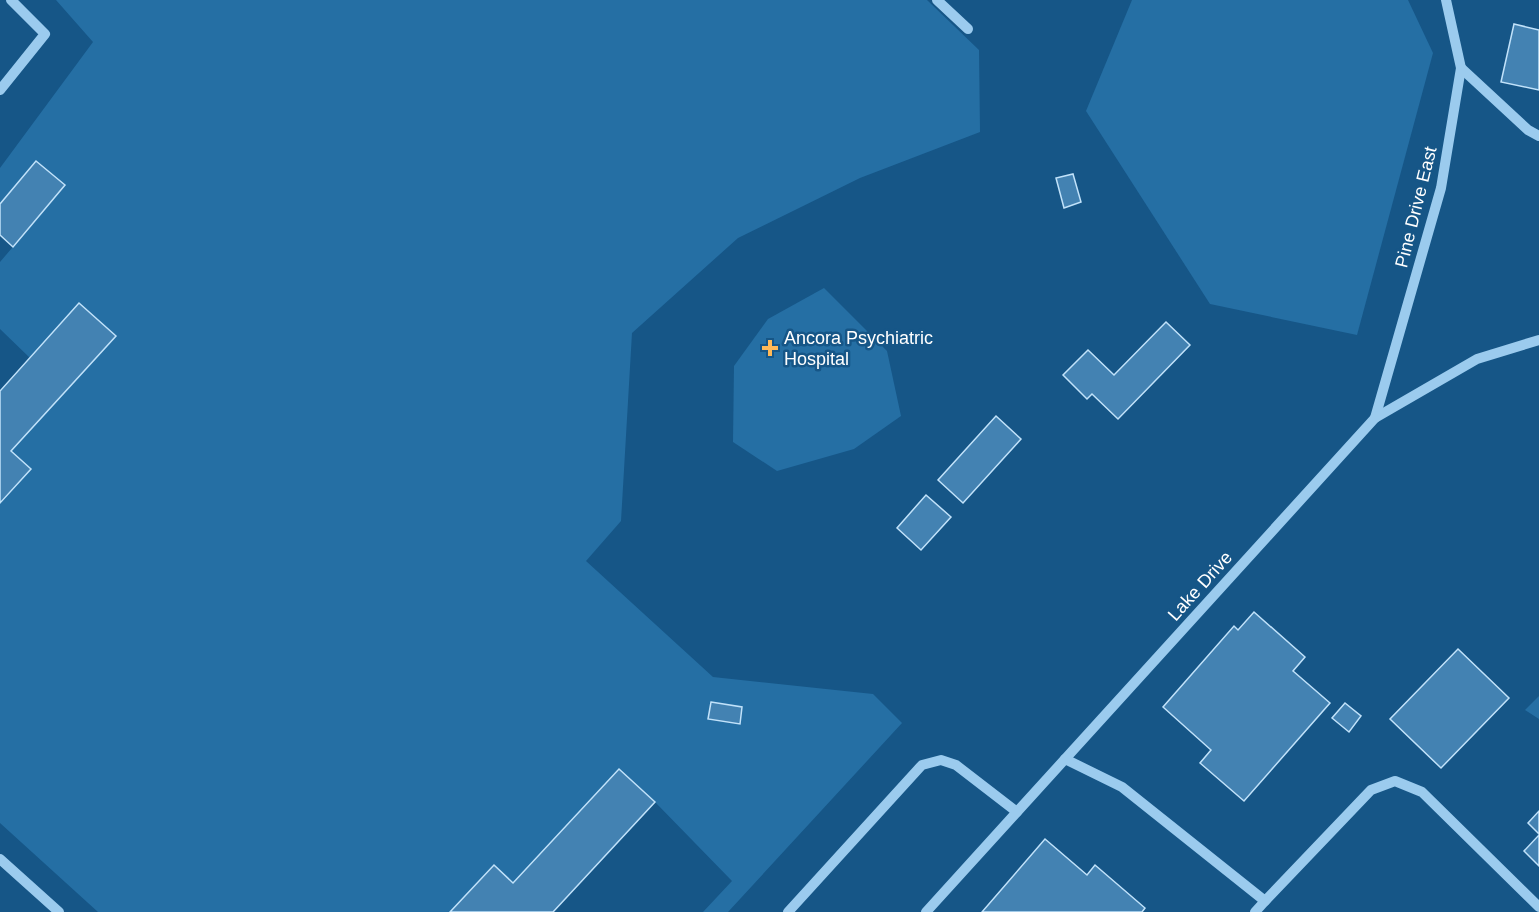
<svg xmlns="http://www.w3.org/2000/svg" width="1539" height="912" font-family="Arial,sans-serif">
  <rect width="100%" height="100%" fill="#165687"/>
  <g fill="#256fa4">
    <path d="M56,0H927L979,50L980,132L860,178L738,238L632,333L621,521L586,561L713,677L873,694L902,723L728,912H703L732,881L655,802L619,769L513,883L493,866L450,912H98L0,823V503L31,469L11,451L116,336L30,358L0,329V262L65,186L36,161L0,204V168L93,42Z"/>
    <path d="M1132,0H1408L1433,53L1357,335L1210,304L1086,111Z"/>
    <path d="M824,288L887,351L901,416L854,449L777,471L733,442L734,366L768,319Z"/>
    <path d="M1539,696V719L1525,710Z"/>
  </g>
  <g fill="#4382b2" stroke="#c1e2fa" stroke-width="1.5">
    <path d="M1514,24L1539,30V90L1501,82Z"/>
    <path d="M36,161L65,185L13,247L0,235V204Z"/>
    <path d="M1073,174L1081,202L1064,208L1056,178Z"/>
    <path d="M79,303L116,336L11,451L31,469L0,503V391Z"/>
    <path d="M1166,322L1190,345L1118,419L1092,394L1087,399L1063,375L1088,350L1114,375Z"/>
    <path d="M996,416L1021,439L963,503L938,480Z"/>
    <path d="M926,495L951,517L921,550L897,528Z"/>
    <path d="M1254,612L1305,657L1293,671L1330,703L1244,801L1200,763L1211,750L1163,707L1234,626L1238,630Z"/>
    <path d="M1458,649L1509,698L1441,768L1390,719Z"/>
    <path d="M711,702L742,707L740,724L708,719Z"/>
    <path d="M1345,703L1361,716L1349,732L1332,718Z"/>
    <path d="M619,769L655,802L553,912H450L494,865L513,883Z"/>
    <path d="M1539,811V834L1528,823Z"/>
    <path d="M1539,835V866L1524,851Z"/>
    <path d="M1045,839L1087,875L1095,865L1145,908L1142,912H982Z"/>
  </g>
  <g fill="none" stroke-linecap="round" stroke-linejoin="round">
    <g stroke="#9bcbee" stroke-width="10">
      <path d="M937,0L968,29"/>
      <path d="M1461,68L1528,130L1539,136"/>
      <path d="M0,90L45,34L11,0"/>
      <path d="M1375,418L1441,188L1461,68L1446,0"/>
      <path d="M1065,759L1122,787L1265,901L1371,790L1395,781L1422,792L1539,907"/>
      <path d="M0,859L59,912"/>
      <path d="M788,912L922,765L941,760L956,765L1017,812"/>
      <path d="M926,912L1375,418L1477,359L1539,340"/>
      <path d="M1255,912L1265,901"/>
    </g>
  </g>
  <path fill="#ffb958" stroke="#165687" stroke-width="2" d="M767 339h6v6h6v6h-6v6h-6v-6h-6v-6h6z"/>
  <g text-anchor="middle" stroke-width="5" stroke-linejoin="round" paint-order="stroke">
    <g font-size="18" fill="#fff" stroke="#165687">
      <text transform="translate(1416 207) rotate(-76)" y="6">Pine Drive East</text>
      <text transform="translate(1200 586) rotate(-48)" y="6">Lake Drive</text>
    </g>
    <g font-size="18" fill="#fff" stroke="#165687" text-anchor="start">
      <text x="784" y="344">Ancora Psychiatric<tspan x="784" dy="21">Hospital</tspan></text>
    </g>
  </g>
</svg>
